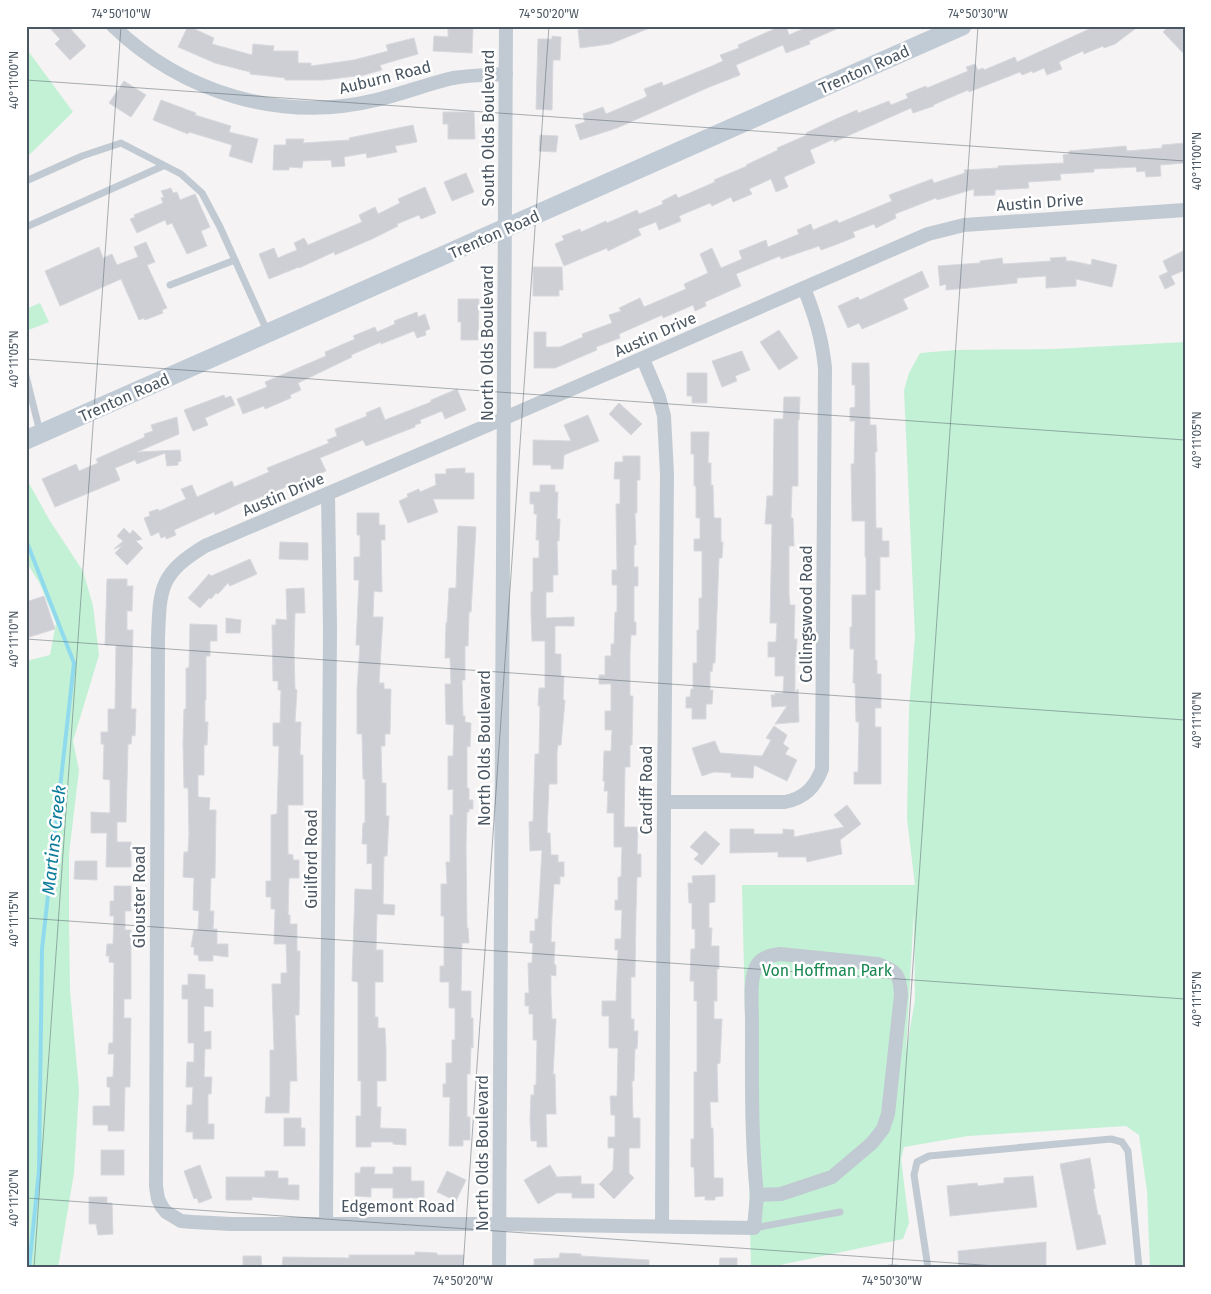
<svg xmlns="http://www.w3.org/2000/svg" width="1211" height="1294" font-family="'Fira Sans',sans-serif">
  <rect width="100%" height="100%" fill="#f5f3f3"/>
  <g fill="#c3f1d5" fill-rule="evenodd">
    <path d="M26,48L73,112L26,158Z"/>
    <path d="M40,303L49,322L26,331V309Z"/>
    <path d="M1185,342V1268H1150L1147,1191L1139,1135L1126,1126L968,1136L904,1147L901,1159L909,1223L903,1239L766,1268H751L742,885H915L907,819L909,709L915,636L904,390L909,373L920,353L956,350L1054,349ZM914,911L915,1000L906,1052V1051Z"/>
    <path d="M26,478L50,521L83,571L93,606L99,655L73,741L79,770L69,854V919L70,990L79,1090L74,1173L58,1268H26V661L50,655L56,623L40,584L26,561Z"/>
  </g>
  <g fill="none" stroke-linecap="round" stroke-linejoin="round">
    <path stroke="#90daee" stroke-width="4" d="M26,540L74,663L42,949L39,1171L29,1268"/>
  </g>
  <g fill="#cdcfd5" stroke="#d7d9de">
    <path d="M48,26H68L86,46L70,60L55,44L60,39Z"/>
    <path d="M188,26L214,38L212,44L252,55L253,44L274,46L273,51H298V63H311V66L354,60L388,51L386,45L414,38L418,54L380,65L382,70L357,77L356,76L324,80H285V78L250,74V72L215,63L178,47Z"/>
    <path d="M448,26L473,27L472,53L433,51L434,36L448,37Z"/>
    <path d="M603,26H652V27L610,44L580,48L578,30Z"/>
    <path d="M781,26H786L789,35L809,26H843L809,41L810,44L786,53L783,45L736,65L740,75L707,88L617,128L580,140L575,125L585,122L583,114L603,107L606,114L644,98L647,96L644,89L662,82L663,86L712,66L723,61L720,55L739,48L738,45Z"/>
    <path d="M1096,26H1139L1115,44L1104,48L1103,46L1084,54L1083,51L1059,62L1062,69L1047,75L1044,68L1033,73L1032,71L1022,75L1020,72L969,92L968,90L933,105L934,106L913,113L911,108L834,142V139L810,150L815,163L784,177L788,187L776,192L771,179L749,189L752,194L733,202L731,197L712,206L710,203L679,216L681,221L659,230L656,222L638,229L641,235L608,251L607,248L564,266L555,244L564,240L562,236L580,229L581,232L606,221L607,223L637,210L639,214L663,204L662,201L676,194L678,198L715,182L714,180L747,166L746,165L778,150L777,148L807,135L806,133L836,119L857,110L858,113L889,101L891,105L908,98L906,94L926,86L927,88L968,71L966,67L975,64L978,70L983,68L984,70L1015,57L1017,62Z"/>
    <path d="M1169,26H1185V55L1163,32Z"/>
    <path d="M552,36L561,37L560,60H553L552,110L536,109L538,39H552Z"/>
    <path d="M124,81L146,95L131,117L109,103Z"/>
    <path d="M161,100L196,113L195,115L231,126L229,132L258,139L252,163L229,156L232,145L189,132L188,134L153,120Z"/>
    <path d="M443,112H474L475,139H448V124H443Z"/>
    <path d="M413,125L417,142L395,146L397,152L367,158L366,153L344,157L345,166L332,167L331,160L303,161L302,168L289,167V170H273L274,145H286V139H304L303,143L350,140L349,138Z"/>
    <path d="M540,135L558,136L556,152L539,151Z"/>
    <path d="M1185,143V163L1160,165L1161,176L1146,177L1145,171L1137,172L1136,167L1094,169V172L1060,174L1061,180L1028,182L1029,188L995,190V195L974,196V189L937,200L936,198L895,214L896,218L876,228L874,224L853,232L855,237L835,245L821,250L819,246L781,259L780,256L736,274L741,286L705,302L706,306L695,311L693,305L663,318L662,315L619,334L620,338L596,347L597,350L555,368H534V332H546V347H560L583,337L582,334L612,323L609,315L621,311L619,308L640,298L644,307L686,289L684,284L708,273L700,254L712,248L721,268L742,259L739,251L766,240L768,247L799,234L797,230L811,224L813,230L837,220L839,223L892,201L889,195L932,179L934,183L965,173L964,170L998,168V166L1064,163L1063,155L1069,154V151L1126,146L1127,151L1162,148V145Z"/>
    <path d="M466,173L474,192L452,201L444,182Z"/>
    <path d="M425,187L436,213L421,219L419,215L397,224L398,226L372,239L335,255L334,252L299,268V267L269,279L259,254L274,248L278,258L287,254L297,250L294,243L304,238L308,245L362,222L359,215L375,207L378,214L400,203L398,199Z"/>
    <path d="M171,188L173,193L177,192L180,200L195,194L210,227L201,231L207,246L187,254L172,223L167,225L165,220L137,233L130,219L135,217L134,215L163,203L161,198L164,197L161,191Z"/>
    <path d="M146,242L155,262L147,265L167,308L162,310L163,313L145,320L144,318L139,320L121,279L60,306L45,271L99,247L103,258L112,254L117,265L138,257L134,247Z"/>
    <path d="M1185,250V270L1171,276L1175,284L1165,289L1159,276L1168,272L1163,261Z"/>
    <path d="M1066,257V261H1072L1091,265L1092,259L1117,265L1112,287L1076,279V286L1046,288V276L1017,278V283L968,288L946,290V284L940,286L938,266L980,263V261L1002,258L1003,264L1051,261L1050,258Z"/>
    <path d="M533,267H562L563,290H559V296H533Z"/>
    <path d="M922,271L929,287L903,299L908,309L862,329L859,323L848,328L838,306L858,297L860,300Z"/>
    <path d="M458,299H479L478,340H461V322H458Z"/>
    <path d="M417,312L418,317L425,314L430,329L425,331L426,335L417,338L414,331L381,344V342L351,355L352,357L298,383L301,390L290,395L291,398L265,409L264,406L243,414L237,399L267,387L265,382L326,356L325,352L355,339L353,336L375,327L377,332L395,324L394,321Z"/>
    <path d="M779,330L798,358L779,370L760,342Z"/>
    <path d="M742,351L750,370L735,376L737,381L722,387L712,361Z"/>
    <path d="M852,363H869L870,425H876L877,452H875L876,528H882V541H889V557H880V590H875V660H877V674H881V708H875V727H881V784H854V772H858L859,722H856L855,683H853L854,649H850V627H852V595H866V557H865V521H852L851,464H854L855,421H850V408L855,407V385H852Z"/>
    <path d="M687,373H707V403H692V396H687Z"/>
    <path d="M457,389L466,410L445,419L442,411L420,420L421,423L415,425V427L366,446L363,440L320,458L326,471L246,503L245,501L215,515L214,512L174,530L176,535L166,539V536L161,538L159,532L151,536L144,518L150,516L149,512L158,509L159,511L186,499L181,489L192,485L197,497L232,481L234,487L269,472L267,468L329,443L327,440L337,436L335,429L367,416L366,413L380,407L385,420L431,402V400Z"/>
    <path d="M224,395L225,398L231,396L235,405L205,418L208,425L193,431L184,410Z"/>
    <path d="M784,397H800L799,420H798V486H792L791,518H793L794,546H789V595L790,605H795L794,639H797L796,657H795V693L798,689L799,722L775,724L787,706L772,707L771,695H775V693H783L784,676H775V657H768V642H776L777,623H770L772,524H765L767,496H773L774,419H783Z"/>
    <path d="M619,403L642,424L631,435L609,414Z"/>
    <path d="M588,415L599,441L564,455L563,469H551V465H533V440L571,441L564,425Z"/>
    <path d="M177,417L179,434L137,452L180,450L181,461L178,462V465L167,466L165,453L137,464L135,460L115,468L120,480L55,507L42,479L76,464L79,471L98,463L96,459L145,437L144,434L153,431L151,425Z"/>
    <path d="M691,432H709L708,463H711V485H713L714,518H721V542H723L722,558H719L715,663H713L712,672L710,671V690H713L712,704H706V719H692V708H686V697H690L691,689H693V663H697V630H699V598H702V551H694V539H700V518H696V486H694V454H691Z"/>
    <path d="M623,456H640V480H637V513H635L636,545H634V567H638V586H634V622H636V635H631L630,653V696H633L632,745H630V767H625L624,827H638L637,854H641V877H637L636,911L635,977H631V1019H634V1031H638L637,1049L635,1048L634,1081H632L633,1118H640V1148H629V1173L634,1178L614,1199L599,1184L613,1170L614,1148H608V1137H615V1115H611L610,1096H617L618,1048H609V1016H602V1001H616L618,950H615V939H621L622,910H615V900H618V877H621L622,847H614V813H607L608,791H604L605,781H603L604,751H611L612,730H605V711H611V684H599V675H605V656H611V644H614L615,612H617V585H612V570H617L616,504H620V479H614L615,462H623Z"/>
    <path d="M465,468V473H474V499H433L438,512L408,523L399,501L408,497L407,494L419,489L420,492L436,485L435,474H446V469Z"/>
    <path d="M540,485H555V492H558L557,519H560L559,541H557L558,575H553V592H546V618L574,617V626H555V654H561V676H564L563,700H565L561,745H558L557,752V784H549L547,833H550L551,855H558V862H564V877L560,876V884H554L552,916L551,942H555L554,964L556,965V976L551,975V994L552,1019H556L553,1074H555L556,1114H546L547,1147H537V1141H531L530,1119L531,1095H534V1085H536L537,1040H533V1014H529V1006H525V993H529L528,963H532L533,943H530V931H535V919H538L542,850L530,851L529,822L533,821L535,754H539L540,706H538L539,688H545V641H532L531,613V592H533V558H539V540H536L537,514H534V504H530V492H540Z"/>
    <path d="M357,513H379V525H385V540H381L382,592L374,591L373,617H383L379,683H384V689H391L390,734H385V746H381L382,783H386V816H389L387,856H384L383,904L395,905L394,915L377,914L376,950H383V982H375V1017H378V1028H385L386,1050V1081H377V1107H381L380,1128L406,1129V1145L393,1144V1142H371V1147H356V1116H361V1081H358V982L352,981L355,889L372,890V863L367,864V844H362L363,823H365V779H363L362,734H357V689L360,645H356L359,580H354V557H360V535H357Z"/>
    <path d="M458,526L476,527L471,612H469L468,646H465V680H462L463,716H465V722L471,723L470,747L467,746V788H469V800H473V809H469V812H467L466,846L467,928H468L469,943H462L461,991H471V1018H473V1048L471,1047L470,1074H467V1117H470V1140H463V1146H449L450,1097H443V1084H446V1063H452V1040H455V1008H449V982H440V966H444V916H441V884H447L446,862H450V815H453V789L448,790V756H453L454,725L446,724L445,684H451L450,658H445L446,623H447L449,588H456Z"/>
    <path d="M124,528L130,534L133,530L142,539L136,541L143,548L127,565L115,553L122,546L114,549L123,541L117,536Z"/>
    <path d="M280,542L308,543V560L279,559Z"/>
    <path d="M250,559L257,574L230,586L228,583L218,594L216,593L211,599L209,598L200,608L188,598L209,574L211,576Z"/>
    <path d="M107,579H127V586H133L132,611H127V630H133L131,709H136L135,736L132,735L131,744H128L126,822H117V842H131V867H106L107,833H91V812L110,813V780L103,779L104,744H101V732H108V709H115L116,645H105Z"/>
    <path d="M304,588L305,613H295L294,652L295,689L297,690L295,722H301L300,755H303V805H288V854L293,855V860H299V878H289L288,915H290V924H297V951H300L299,1015H295L297,1081H290L289,1113H265L266,1097H270V1050H274L272,984H281V973H287L286,944H274L275,909H271V897H266V881H271V815L277,814L279,746H273V723H280L281,690H278V681H273L272,625H276V619L287,620L286,589Z"/>
    <path d="M44,596L55,629L26,638V602Z"/>
    <path d="M226,618L241,620L240,633H226Z"/>
    <path d="M190,624L217,625V641H210V656H206V700H205V722H208L207,745H204V775H198V797L210,798L209,810H216L215,878H211L210,911H214L213,929H217V944H228V957L213,955V961H199L198,955H194V947H191L194,930H198L199,911L193,910L194,878L183,877L184,852H188L189,833L188,788H184L183,744L184,709H186V668H189Z"/>
    <path d="M774,726L787,735L783,744L789,748L785,754L797,760L787,781L754,765L753,778L731,777V773L714,772L702,776L692,748L715,741L720,753L762,756L771,740L766,738Z"/>
    <path d="M847,805L861,824L840,840L842,854L807,862L806,857H778V852L730,853V829H754V834H783V829L794,830V837L844,827L834,815Z"/>
    <path d="M705,831L720,844L702,865L694,859L699,854L690,847Z"/>
    <path d="M75,861H97V880L74,879Z"/>
    <path d="M715,875V902L709,903V928H712L711,946H719V969H717V1001H714V1019H722L720,1063L717,1064L718,1102H710L711,1128H713L714,1178H723V1196L715,1197V1200H705V1196L695,1197L694,1167H691V1139H694V1072H697V1001H694V981H690L691,949H695V929H692V903H689L688,883H693L692,876Z"/>
    <path d="M114,886H131V911H125V930H131V999H124V1018H131L130,1087H125L124,1131H108V1125H93V1106H110V1087H107V1077H113L114,1054H108L109,1043H113L114,963L109,962V956H106L107,944H113L114,916H110V901H114Z"/>
    <path d="M188,974L205,975V989H213V1007L204,1006V1032L211,1031V1049H205L204,1077H212L211,1094H208V1124H214V1139H193V1132H186L187,1105H192L193,1087H186L187,1062H194V1043H188V999H182V985H188Z"/>
    <path d="M284,1118H301V1128H305V1146H284Z"/>
    <rect x="101" y="1150" width="23" height="25"/>
    <path d="M1090,1158L1095,1188L1093,1189L1098,1215H1100L1106,1244L1077,1250L1060,1164Z"/>
    <path d="M200,1165L212,1198L199,1203L197,1198L194,1199L184,1171Z"/>
    <path d="M550,1165L557,1177L581,1176V1184H594V1198H572V1193H557L538,1204L524,1180Z"/>
    <path d="M361,1167H375L374,1174H393V1167H411V1181H424V1198H393V1188H371V1197L355,1196V1173H360Z"/>
    <path d="M265,1171H278V1178H288V1185H299V1200L252,1197V1200H226V1177H265Z"/>
    <path d="M447,1171L466,1180L456,1201L437,1192Z"/>
    <path d="M1033,1176L1037,1207L950,1216L947,1186L977,1183L978,1186L1004,1183V1178Z"/>
    <path d="M89,1197H107V1203H112L113,1234L98,1235L96,1224H89Z"/>
    <path d="M1046,1242V1268H959L958,1251Z"/>
    <path d="M415,1252L437,1253V1255H464L463,1268H282L283,1257L349,1258V1255H415Z"/>
    <path d="M560,1253L581,1254V1256L649,1260V1268H534V1259L559,1258Z"/>
    <path d="M243,1256H261L262,1268H243Z"/>
    <path d="M720,1258H737V1268H719Z"/>
  </g>
  <g fill="none" stroke-linecap="round" stroke-linejoin="round">
    <g stroke="#c1cad2" stroke-width="7">
      <path d="M26,181L82,156L121,143L181,174L202,193L220,227L268,333"/>
      <path d="M26,227L163,166"/>
      <path d="M170,285L235,260"/>
      <path d="M26,376L40,432"/>
      <path d="M754,1228L840,1212"/>
      <path d="M889,1268H896"/>
      <path d="M928,1268L914,1175L917,1162L929,1156L1111,1139L1122,1142L1128,1151L1139,1268"/>
    </g>
    <g stroke="#c1cad2" stroke-width="14">
      <path d="M113,26C183,93 281,123 376,100C402,94 427,84 453,78C470,75 488,75 506,74"/>
      <path d="M643,359L659,397L664,416L667,474L664,802L662,1226"/>
      <path d="M664,802H785C805,798 815,787 822,769L825,368C822,338 815,316 804,288"/>
      <path d="M757,1195C751,1138 752,1080 752,1022C752,1006 749,978 757,965C761,957 772,955 780,954L878,964C897,971 900,975 901,995L888,1114L883,1129L872,1143L832,1177L781,1194L757,1195L754,1228L499,1224H231L193,1222L181,1221L166,1212L162,1207L158,1199L156,1186L158,638C160,588 159,574 205,546C447,444 687,339 928,234L964,225L1185,210"/>
      <path d="M326,1223L330,628L328,494"/>
      <path d="M499,1268L506,26"/>
    </g>
    <path stroke="#c1cbd6" stroke-width="19" d="M26,440L962,26"/>
  </g>
  <path fill="none" stroke="#4a5661" stroke-width="1" stroke-opacity="0.45" d="M26,80L1185,161M26,359L1185,440M26,639L1185,720M26,918L1185,999M26,1198L1024,1268M34,1268L121,26M463,1268L549,26M892,1268L978,26"/>
  <g text-anchor="middle" stroke-width="5" stroke-linejoin="round" paint-order="stroke">
    <g font-size="16" fill="#4a5661" stroke="#fff">
      <text transform="translate(864 69) rotate(-24)" y="6">Trenton Road</text>
      <text transform="translate(385 77) rotate(-14)" y="6">Auburn Road</text>
      <text transform="translate(488 128) rotate(-90)" y="6">South Olds Boulevard</text>
      <text transform="translate(1040 202) rotate(-4)" y="6">Austin Drive</text>
      <text transform="translate(494 234) rotate(-24)" y="6">Trenton Road</text>
      <text transform="translate(655 334) rotate(-24)" y="6">Austin Drive</text>
      <text transform="translate(487 343) rotate(-90)" y="6">North Olds Boulevard</text>
      <text transform="translate(124 397) rotate(-24)" y="6">Trenton Road</text>
      <text transform="translate(283 494) rotate(-23)" y="6">Austin Drive</text>
      <text transform="translate(806 614) rotate(-90)" y="6">Collingswood Road</text>
      <text transform="translate(484 748) rotate(-90)" y="6">North Olds Boulevard</text>
      <text transform="translate(646 790) rotate(-90)" y="6">Cardiff Road</text>
      <text transform="translate(311 859) rotate(-90)" y="6">Guilford Road</text>
      <text transform="translate(139 897) rotate(-90)" y="6">Glouster Road</text>
      <text transform="translate(482 1153) rotate(-90)" y="6">North Olds Boulevard</text>
      <text x="398" y="1212">Edgemont Road</text>
    </g>
    <g font-size="16" fill="#17864f" stroke="#fff">
      <text x="827" y="976">Von Hoffman Park</text>
    </g>
    <g font-size="18" font-style="italic" fill="#0c7c9b" stroke="#fff">
      <text transform="translate(54 840) rotate(-84)" y="6">Martins Creek</text>
    </g>
  </g>
  <rect width="1211" height="1294" fill="none" stroke="#ffffff" stroke-width="55"/>
  <rect x="28" y="28" width="1156" height="1238" fill="none" stroke="#4a5661" stroke-width="2"/>
  <g font-size="12" text-anchor="middle" fill="#4a5661">
    <text x="121" y="18">74°50'10"W</text>
    <text x="549" y="18">74°50'20"W</text>
    <text x="978" y="18">74°50'30"W</text>
    <text transform="translate(14 80) rotate(-90)" y="4">40°11'00"N</text>
    <text transform="translate(1197 161) rotate(-90)" y="4">40°11'00"N</text>
    <text transform="translate(14 359) rotate(-90)" y="4">40°11'05"N</text>
    <text transform="translate(1197 440) rotate(-90)" y="4">40°11'05"N</text>
    <text transform="translate(14 639) rotate(-90)" y="4">40°11'10"N</text>
    <text transform="translate(1197 720) rotate(-90)" y="4">40°11'10"N</text>
    <text transform="translate(14 919) rotate(-90)" y="4">40°11'15"N</text>
    <text transform="translate(1197 999) rotate(-90)" y="4">40°11'15"N</text>
    <text transform="translate(14 1198) rotate(-90)" y="4">40°11'20"N</text>
    <text x="463" y="1285">74°50'20"W</text>
    <text x="892" y="1285">74°50'30"W</text>
  </g>
</svg>
